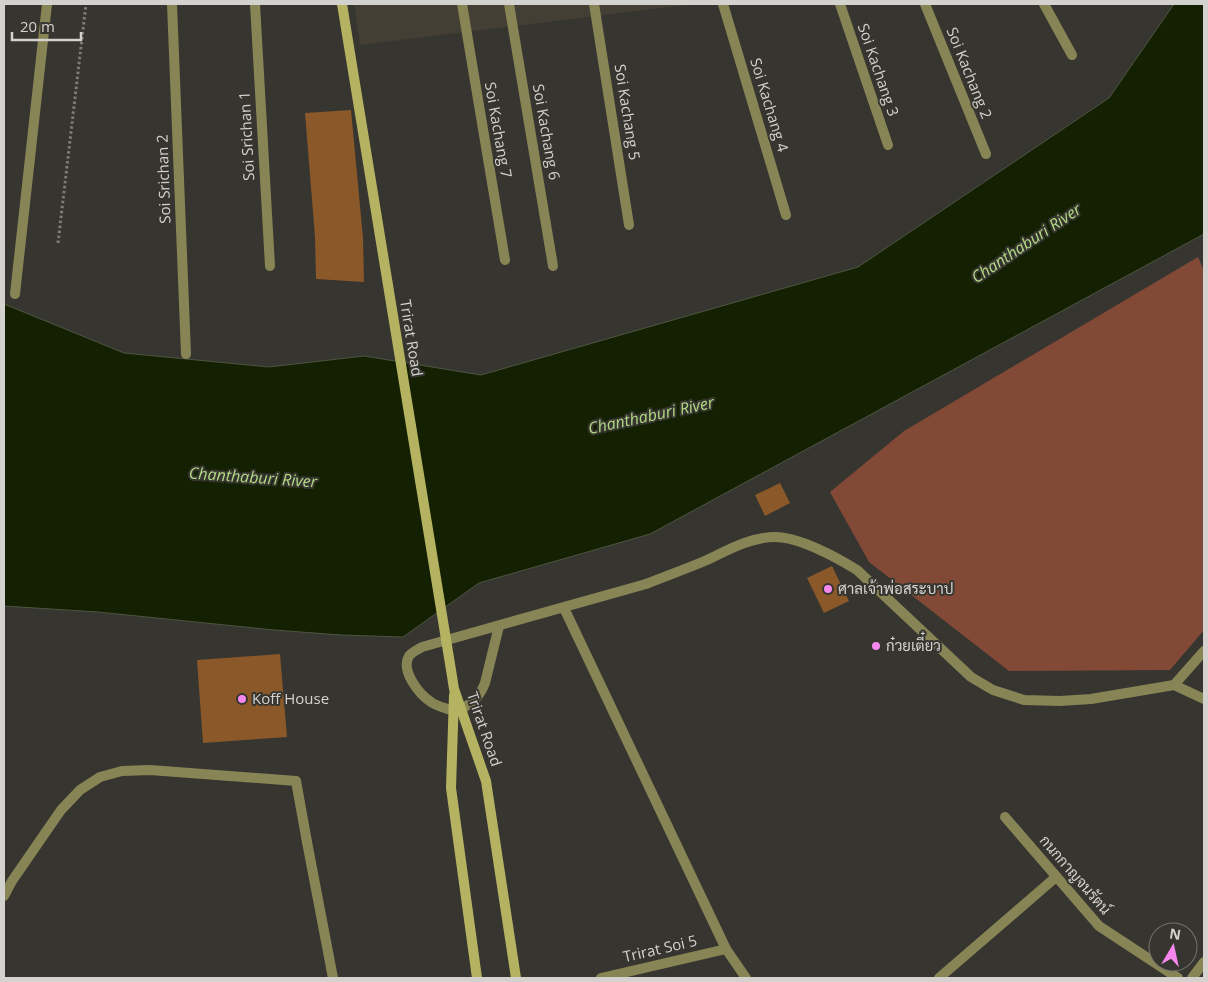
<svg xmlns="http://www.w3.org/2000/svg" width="1208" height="982" font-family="'Open Sans',Sarabun,sans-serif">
  <rect width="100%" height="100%" fill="#373530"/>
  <path fill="#443f34" d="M354,4H693L360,45Z"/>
  <path fill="#834937" d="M1198,257L1204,271V630L1170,670L1009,671L869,562L830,492L904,431Z"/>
  <path fill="#132002" stroke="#4d5540" d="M1174,4H1204V234L650,534L479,583L403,637L341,635L274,630L98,612L4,606V304L124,353L269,367L364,356L481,375L858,267L1109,98Z"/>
  <g fill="#8a5829">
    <path d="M351,110L363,238L364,282L316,279L315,237L305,113Z"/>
    <path d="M780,483L790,503L765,516L755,495Z"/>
    <path d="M832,566L849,601L824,613L807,578Z"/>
    <path d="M280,654L287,737L203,743L197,660Z"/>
  </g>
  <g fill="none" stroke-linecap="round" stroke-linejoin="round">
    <path stroke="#7e7c78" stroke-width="3" stroke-dasharray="2.5 2.5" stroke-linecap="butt" d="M58,243L86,4"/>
    <path stroke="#878555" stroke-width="10" d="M4,896L12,881L61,810L80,790L100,777L122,771L150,770L296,781L307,842"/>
    <g stroke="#878555" stroke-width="10">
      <path d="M172,4L186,354"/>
      <path d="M255,4L270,266"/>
      <path d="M462,4L505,260"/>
      <path d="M509,4L553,266"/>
      <path d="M594,4L629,225"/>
      <path d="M723,4L786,215"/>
      <path d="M840,4L888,145"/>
      <path d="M925,4L986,154"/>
      <path d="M1044,4L1072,55"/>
      <path d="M15,294L47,4"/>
      <path d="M564,608L726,949L746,978"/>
      <path d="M1174,685L1204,651"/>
      <path d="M461,709C473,703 480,696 485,683L499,626"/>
      <path d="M453,711C446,708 438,707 431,702C420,695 400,671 409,656C412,652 417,650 422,647L646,584C666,576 686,569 707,560C728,550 751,537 775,537C799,537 836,557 857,570L971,677L993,690L1024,700L1060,701L1091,699L1174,685L1204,699"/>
      <path d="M1005,817L1099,926L1178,978"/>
      <path d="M307,842L333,978"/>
      <path d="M601,978L726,949"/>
      <path d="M939,978L1056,877"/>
      <path d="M1192,978L1204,962"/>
    </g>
    <g stroke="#b5b262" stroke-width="10">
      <path d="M342,4L452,676L454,689L486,781L516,978"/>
      <path d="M454,695L451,788L477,978"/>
    </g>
  </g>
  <g fill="#f688ed" stroke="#373530" stroke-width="2">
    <circle cx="828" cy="589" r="5"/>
    <circle cx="876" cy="646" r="5"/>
    <circle cx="242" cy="699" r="5"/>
  </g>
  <g text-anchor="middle" stroke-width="4" stroke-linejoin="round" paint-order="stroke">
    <g font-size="15" fill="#d3d2cf" stroke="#373530">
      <text transform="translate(878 70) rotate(71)" y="5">Soi Kachang 3</text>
      <text transform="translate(969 73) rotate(68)" y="5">Soi Kachang 2</text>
      <text transform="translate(769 105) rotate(73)" y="5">Soi Kachang 4</text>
      <text transform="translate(627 112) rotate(81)" y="5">Soi Kachang 5</text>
      <text transform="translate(498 130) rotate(80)" y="5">Soi Kachang 7</text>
      <text transform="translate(546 132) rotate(80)" y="5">Soi Kachang 6</text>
      <text transform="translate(247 136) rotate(-93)" y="5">Soi Srichan 1</text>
      <text transform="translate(164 179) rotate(-92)" y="5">Soi Srichan 2</text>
      <text transform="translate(411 338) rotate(81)" y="5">Trirat Road</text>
      <text transform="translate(484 729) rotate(71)" y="5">Trirat Road</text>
      <text transform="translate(1075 875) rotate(49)" y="5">กนกกาญจนรัตน์</text>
      <text transform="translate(660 949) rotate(-13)" y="5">Trirat Soi 5</text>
    </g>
    <g font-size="15" fill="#d3d2cf" stroke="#373530" text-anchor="start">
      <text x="838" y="594">ศาลเจ้าพ่อสระบาป</text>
      <text x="886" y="651">ก๋วยเตี๋ยว</text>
      <text x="252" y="704">Koff House</text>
    </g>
    <g font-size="16" font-style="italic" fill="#b2da84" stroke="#373530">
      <text transform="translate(1026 243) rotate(-34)" y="6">Chanthaburi River</text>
      <text transform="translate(651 415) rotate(-12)" y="6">Chanthaburi River</text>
      <text transform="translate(253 477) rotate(4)" y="6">Chanthaburi River</text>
    </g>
  </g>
  <rect width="1208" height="982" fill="none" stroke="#d3d2cf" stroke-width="10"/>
  <g transform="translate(1173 947) rotate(9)"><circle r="24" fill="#373530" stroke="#757470"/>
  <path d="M0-4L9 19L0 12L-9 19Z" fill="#f688ed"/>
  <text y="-8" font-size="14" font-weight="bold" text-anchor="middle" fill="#d3d2cf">N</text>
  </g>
  <path d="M12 32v8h69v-8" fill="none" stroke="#d3d2cf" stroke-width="2.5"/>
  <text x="20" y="32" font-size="15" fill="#d3d2cf" stroke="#373530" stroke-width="4" paint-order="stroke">20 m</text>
</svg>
